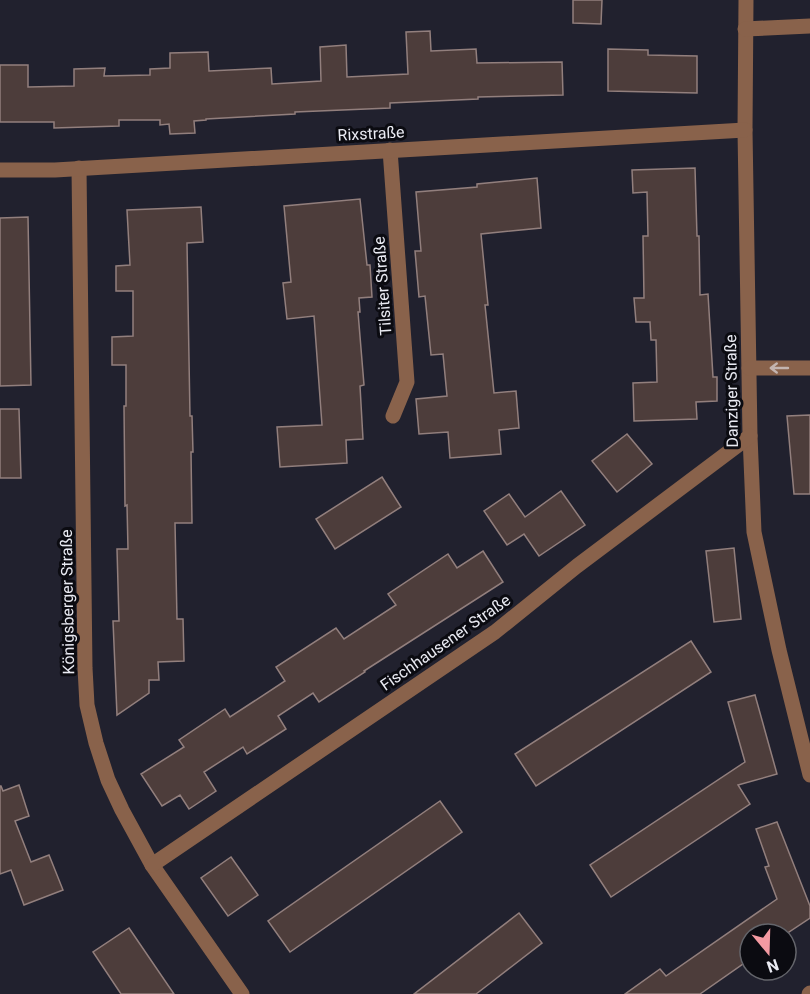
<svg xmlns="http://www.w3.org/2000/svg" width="810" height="994" font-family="Roboto,sans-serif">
  <rect width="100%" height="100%" fill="#21212e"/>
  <g fill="#4d3d3b" stroke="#927f7d" stroke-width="1.5">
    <path d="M573,0H602L601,24L573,23Z"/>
    <path d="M430,31L431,51L476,49L477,63L562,62L563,95L478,97V99L390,103V108L295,112V114L206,119V120L194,121L195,133L170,134L169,124L160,125V120H119V126L54,128V122H0V65H28V87L74,86V69L105,68L104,76L150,75V69L170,68V53L208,52L209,71L271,68L272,84L321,81L320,47L346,45L347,77L408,74L406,32Z"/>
    <path d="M608,49L648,50V55L697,56V93L608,91Z"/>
    <path d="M695,168L697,236H699L700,295L708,294L713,377H717V401L696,402L697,419L634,421L633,383L657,382L656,340H651L650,322H636L634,298H644L643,236H648L647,192L633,193L632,170Z"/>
    <path d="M537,178L541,228L481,234L488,305H485L494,393L516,391L519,428L499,430L501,454L450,458L448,432L419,434L416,399L447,396L443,354L431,355L425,296L419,297L415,251H421L416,192L477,187V184Z"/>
    <path d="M360,199L367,265H370L372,297L359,298L360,312H358L364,385L360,386L363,439L346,440L347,463L280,467L277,427L322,425L314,316L287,319L283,283L291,282L284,206Z"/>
    <path d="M201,207L203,242L187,243L190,416H192L193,452H191L192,523H175L177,619H183L184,661L158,662L159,680H149V693L117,715L113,621H119L117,549H128L127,505L125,506L124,406H126V365H112V337L133,336V291H116V266L130,265L127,210Z"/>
    <path d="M28,217L31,385L0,386V218Z"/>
    <path d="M0,409H19L21,478H0Z"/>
    <path d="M810,415V494H794L787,416Z"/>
    <path d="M627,434L652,464L617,492L592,461Z"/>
    <path d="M382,477L401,507L335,549L316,519Z"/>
    <path d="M561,491L585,525L539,556L524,534L507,545L484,511L509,494L525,517Z"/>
    <path d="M734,548L741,619L714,622L706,551Z"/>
    <path d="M483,551L503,582L364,671L365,672L319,702L313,693L278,716L286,729L247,754L243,747L204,772L216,791L189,809L180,795L162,806L141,774L184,747L179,740L225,709L230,717L285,681L276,667L336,628L344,639L396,605L388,594L448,554L457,568Z"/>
    <path d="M691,641L711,672L536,786L515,754Z"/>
    <path d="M755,695L777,774L738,785L750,804L611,897L590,865L745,762L728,702Z"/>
    <path d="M19,785L29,816L15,821L31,862L49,855L63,890L24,905L11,870L0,874V786H1L3,791Z"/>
    <path d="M440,801L462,832L290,952L268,921Z"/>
    <path d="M777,822L810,906V918L786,934H750V959L700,994H625L660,969L666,976L777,899L765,867L769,866L756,829Z"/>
    <path d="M231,857L258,895L228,916L201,878Z"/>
    <path d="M519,913L542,943L493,981L476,994H414Z"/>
    <path d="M129,928L174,994H121L93,952Z"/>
  </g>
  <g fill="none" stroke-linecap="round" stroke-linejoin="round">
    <g stroke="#89624b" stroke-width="15">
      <path d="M746,0L745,130L750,436L754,532L779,650L810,775"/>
      <path d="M745,29L810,26"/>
      <path d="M390,150L407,382L393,416"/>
      <path d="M79,168L85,668L87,705L96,743L108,780L122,810L152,865L242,994"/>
      <path d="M0,170H55L745,130"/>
      <path d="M749,368H810"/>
      <path d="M152,865L495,632L577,566L750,436"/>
      <path d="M809,994L810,993"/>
    </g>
  </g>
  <defs><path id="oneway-shaft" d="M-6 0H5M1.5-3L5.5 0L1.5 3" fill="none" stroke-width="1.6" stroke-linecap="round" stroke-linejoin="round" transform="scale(1.5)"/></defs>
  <use stroke="#c3b4b0" href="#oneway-shaft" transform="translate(779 368) rotate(180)"/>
  <g text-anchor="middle" stroke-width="6" stroke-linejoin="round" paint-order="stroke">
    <g font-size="16" fill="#eaebf3" stroke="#0b0b11">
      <text transform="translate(371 133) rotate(-3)" y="6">Rixstraße</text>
      <text transform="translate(382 286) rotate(-94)" y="6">Tilsiter Straße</text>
      <text transform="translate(731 391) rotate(-91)" y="6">Danziger Straße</text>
      <text transform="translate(67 602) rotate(-91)" y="6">Königsberger Straße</text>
      <text transform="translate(445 642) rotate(-35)" y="6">Fischhausener Straße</text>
    </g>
  </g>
  <g transform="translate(768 952) rotate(161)"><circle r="28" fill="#0b0b11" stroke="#64656b" stroke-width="1.5"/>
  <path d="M0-4.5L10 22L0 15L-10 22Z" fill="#f49aa2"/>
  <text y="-9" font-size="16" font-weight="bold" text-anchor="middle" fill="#eaebf3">N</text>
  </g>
</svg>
